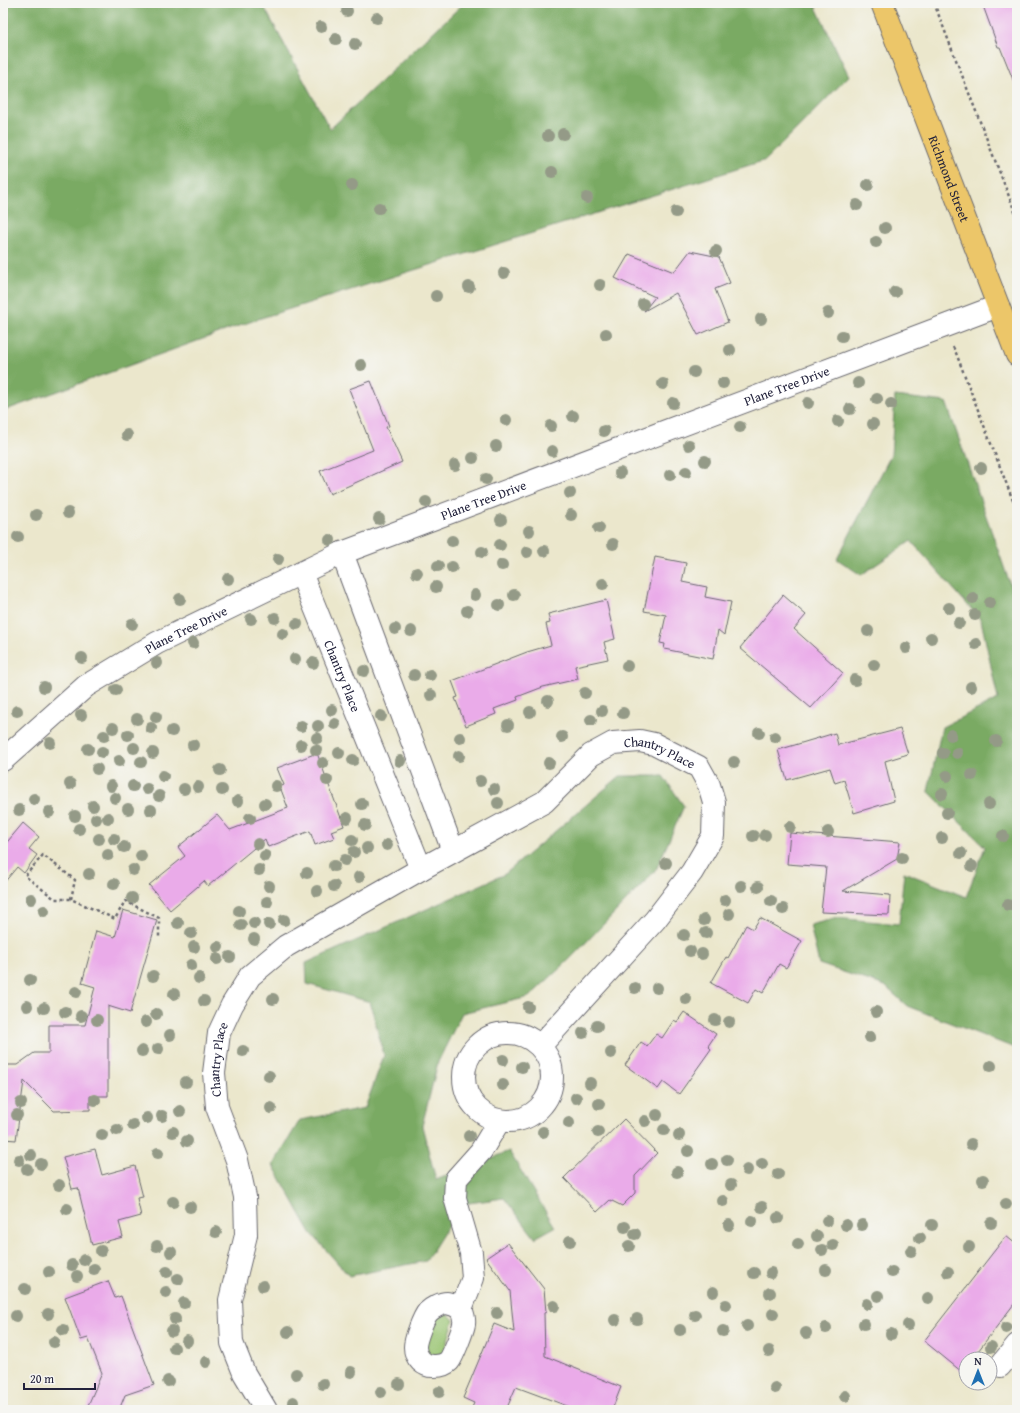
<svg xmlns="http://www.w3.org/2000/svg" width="1020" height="1413" font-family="'Gentium Book Plus',serif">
  <rect width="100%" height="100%" fill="#f6f6f2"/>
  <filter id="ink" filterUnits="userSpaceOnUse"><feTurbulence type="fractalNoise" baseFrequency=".025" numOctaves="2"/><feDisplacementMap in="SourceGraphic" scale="8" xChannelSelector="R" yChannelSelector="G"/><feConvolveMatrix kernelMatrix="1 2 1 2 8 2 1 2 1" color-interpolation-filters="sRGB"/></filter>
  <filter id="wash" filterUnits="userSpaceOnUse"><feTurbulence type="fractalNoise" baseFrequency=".012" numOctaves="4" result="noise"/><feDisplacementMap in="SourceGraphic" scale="16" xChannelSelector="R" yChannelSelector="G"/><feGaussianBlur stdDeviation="0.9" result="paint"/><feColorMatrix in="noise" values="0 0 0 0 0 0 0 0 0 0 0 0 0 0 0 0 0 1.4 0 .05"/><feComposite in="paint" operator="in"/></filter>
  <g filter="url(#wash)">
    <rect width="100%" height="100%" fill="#ebe7cc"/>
    <path fill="#99c471" stroke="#5e7356" d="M442,1314H448L454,1320L444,1353L431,1357L426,1351L424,1341L432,1322Z"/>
    <g fill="#7aaa63" stroke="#4e664f">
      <path d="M3,3H262L330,129L464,3H814L849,76L766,160L261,318L3,411Z"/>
      <path d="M895,396L946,402L1017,604V1049L907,1006L885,986L819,964L810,925L837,918L899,924L904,872L966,897L985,847L928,791L942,727L998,699L981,620L911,541L861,575L837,559L891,455Z"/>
      <path d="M620,776H663L684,806L656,870L569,960L529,997L462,1013L438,1062L422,1126L436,1180L509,1151L555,1227L535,1238L504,1198L462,1204L426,1261L349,1276L311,1233L273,1165L300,1120L365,1108L384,1055L370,1002L307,984L306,963L505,874Z"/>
    </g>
    <g id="blocks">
      <g fill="#eaabe9">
        <path d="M982,3H1017V87H1016L1000,47H998Z"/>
        <path d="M690,251L719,257L730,283L715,289L728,322L698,335L676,293L644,311L655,297L615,278L629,254L674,272Z"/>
        <path d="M371,381L389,426L386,427L402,462L330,494L320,471L373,450L349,389Z"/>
        <path d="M655,557L686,563L682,582L707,587L705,597L731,602L724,635L718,630L713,659L664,649L665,644L660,643L666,615L644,611Z"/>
        <path d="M783,595L806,615L794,629L843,673L811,708L740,648Z"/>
        <path d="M606,600L615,639L604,642L608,659L575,666L578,679L543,687L517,697L518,700L494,709L496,714L466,726L455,698L458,697L452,681L527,652L551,645L546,624L550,623L548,614Z"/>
        <path d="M900,729L908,754L885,761L894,801L854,813L844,780L835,783L830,768L787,780L778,750L835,733L838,745Z"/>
        <path d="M317,753L344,826L331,831L334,838L315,845L310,831L268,847L265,839L208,886L204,881L170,910L149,885L185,856L178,847L217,815L230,830L288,808L280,787L284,785L277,768Z"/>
        <path d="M23,823L39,837L29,849L37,855L24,873L17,867L3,884V847Z"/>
        <path d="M790,833L900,842L897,859L843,891L890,895L889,915L821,912L826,867L787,864Z"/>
        <path d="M123,910L157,920L130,1013L108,1006V1096H90V1110L54,1111L24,1081L16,1140L4,1139L5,1065H17L34,1053H49V1025H85L95,987L82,983L96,931L115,937Z"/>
        <path d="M760,918L802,941L786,968L779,964L763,993L756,989L748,1003L711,983L726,957L728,958L746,925L753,929Z"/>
        <path d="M684,1012L716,1034L708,1046L711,1049L679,1094L663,1082L658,1089L625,1065L641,1042L647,1046L656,1034L662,1038L674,1020L677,1022Z"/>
        <path d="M624,1119L657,1153L635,1176V1193L622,1206L610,1200L597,1212L564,1178Z"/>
        <path d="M95,1149L102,1175L135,1166L143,1197L137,1198L141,1216L119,1222L123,1237L92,1245L78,1188L72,1189L63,1157Z"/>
        <path d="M1006,1236L1017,1245V1300L972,1359H966V1367L962,1372L924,1341Z"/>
        <path d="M508,1243L544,1289L546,1312L544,1313L545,1356L621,1387L612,1410H578L516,1387L506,1410H471L474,1403L463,1398L494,1324L514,1332L510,1291L486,1258Z"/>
        <path d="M108,1281L115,1298L121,1296L154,1385L125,1395L119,1410H86L102,1373L88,1338L81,1340L65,1297Z"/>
      </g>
    </g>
  </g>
  <g filter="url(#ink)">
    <use href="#blocks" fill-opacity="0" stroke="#68676e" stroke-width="1"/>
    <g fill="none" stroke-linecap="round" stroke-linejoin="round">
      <defs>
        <g id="minor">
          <path d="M342,553L453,851"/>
          <path id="s1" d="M301,573L421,869"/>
          <path id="s2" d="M3,760L86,686L157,643L342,553L998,306"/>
          <circle cx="508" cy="1077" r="44"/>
          <path d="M461,1309C463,1314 465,1318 464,1324C463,1330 453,1356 449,1361C445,1365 440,1366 435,1366C424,1367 415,1358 415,1347C415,1340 423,1318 428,1312C432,1308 441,1303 447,1303C452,1304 457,1306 461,1309L473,1278L471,1253L455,1198L456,1179L481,1151L499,1121"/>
          <path d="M1000,1366L1017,1345"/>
          <path id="s3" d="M266,1410L244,1373L232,1343L230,1300L246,1235L245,1197L237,1160L217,1107L214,1073L219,1033L232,1005L250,976L286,946L421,869L544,802L591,755L613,743L640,741L654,744L699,767L709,785L714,802L713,836L692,872L655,920L540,1046"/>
        </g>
        <g id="major">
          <path id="s4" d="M882,3L1017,355"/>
        </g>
      </defs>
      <use href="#minor" stroke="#68676e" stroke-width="24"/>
      <use href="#major" stroke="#68676e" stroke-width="24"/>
      <g stroke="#68676e" stroke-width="2.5" stroke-dasharray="3 3" stroke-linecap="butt">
        <path d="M934,3L1017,217"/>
        <path d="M953,347L956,353L1017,511"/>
        <path d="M71,899L75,880L43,855L25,876L55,899H71L115,919L125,901L159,918V938"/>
      </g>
      <use href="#minor" stroke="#fff" stroke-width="22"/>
      <use href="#major" stroke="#ecc669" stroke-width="22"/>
    </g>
    <g fill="#949a87">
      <circle cx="347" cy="11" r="6"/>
      <circle cx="377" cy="18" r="6"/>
      <circle cx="321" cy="27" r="6"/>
      <circle cx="336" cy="39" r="6"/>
      <circle cx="355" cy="44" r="6"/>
      <circle cx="563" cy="134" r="6"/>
      <circle cx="548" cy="136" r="6"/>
      <circle cx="552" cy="172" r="6"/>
      <circle cx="352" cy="185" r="6"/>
      <circle cx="868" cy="185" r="6"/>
      <circle cx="587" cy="198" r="6"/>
      <circle cx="857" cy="205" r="6"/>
      <circle cx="379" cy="208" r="6"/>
      <circle cx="676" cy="212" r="6"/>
      <circle cx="885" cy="228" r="6"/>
      <circle cx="876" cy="242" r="6"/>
      <circle cx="716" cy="251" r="6"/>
      <circle cx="504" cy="273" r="6"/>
      <circle cx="600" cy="285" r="6"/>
      <circle cx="469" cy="287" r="6"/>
      <circle cx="895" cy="292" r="6"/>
      <circle cx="436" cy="296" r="6"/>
      <circle cx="643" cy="304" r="6"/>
      <circle cx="828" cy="313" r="6"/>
      <circle cx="761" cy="319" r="6"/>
      <circle cx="606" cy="334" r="6"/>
      <circle cx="842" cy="336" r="6"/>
      <circle cx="730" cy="350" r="6"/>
      <circle cx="361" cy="365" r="6"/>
      <circle cx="694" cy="372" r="6"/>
      <circle cx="723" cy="383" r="6"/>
      <circle cx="858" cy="383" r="6"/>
      <circle cx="663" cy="384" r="6"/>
      <circle cx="877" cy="399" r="6"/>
      <circle cx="673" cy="403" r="6"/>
      <circle cx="808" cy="403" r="6"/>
      <circle cx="891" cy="404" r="6"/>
      <circle cx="850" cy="409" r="6"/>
      <circle cx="573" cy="416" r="6"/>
      <circle cx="506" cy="420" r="6"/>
      <circle cx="838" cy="421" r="6"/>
      <circle cx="873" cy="424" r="6"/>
      <circle cx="551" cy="426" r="6"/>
      <circle cx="740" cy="427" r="6"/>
      <circle cx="604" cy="431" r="6"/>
      <circle cx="127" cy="435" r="6"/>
      <circle cx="689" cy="445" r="6"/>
      <circle cx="496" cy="446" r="6"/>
      <circle cx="552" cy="451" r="6"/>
      <circle cx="473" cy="458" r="6"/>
      <circle cx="705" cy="461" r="6"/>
      <circle cx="455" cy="465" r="6"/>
      <circle cx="981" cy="468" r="6"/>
      <circle cx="686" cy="472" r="6"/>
      <circle cx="620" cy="473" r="6"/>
      <circle cx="670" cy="475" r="6"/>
      <circle cx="486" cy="479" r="6"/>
      <circle cx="570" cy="493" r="6"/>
      <circle cx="426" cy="502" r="6"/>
      <circle cx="68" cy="513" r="6"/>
      <circle cx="36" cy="515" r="6"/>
      <circle cx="571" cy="515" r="6"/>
      <circle cx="379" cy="519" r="6"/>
      <circle cx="501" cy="520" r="6"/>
      <circle cx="599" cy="528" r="6"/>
      <circle cx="529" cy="531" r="6"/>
      <circle cx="18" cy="537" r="6"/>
      <circle cx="330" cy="540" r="6"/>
      <circle cx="452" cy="541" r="6"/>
      <circle cx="613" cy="544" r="6"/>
      <circle cx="500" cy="545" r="6"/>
      <circle cx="544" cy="551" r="6"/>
      <circle cx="482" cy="552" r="6"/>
      <circle cx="527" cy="552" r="6"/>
      <circle cx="278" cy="559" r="6"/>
      <circle cx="502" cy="565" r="6"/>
      <circle cx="438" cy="566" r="6"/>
      <circle cx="452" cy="567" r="6"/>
      <circle cx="417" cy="573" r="6"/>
      <circle cx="228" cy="579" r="6"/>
      <circle cx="603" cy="584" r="6"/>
      <circle cx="436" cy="587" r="6"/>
      <circle cx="475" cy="595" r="6"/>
      <circle cx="514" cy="595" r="6"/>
      <circle cx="973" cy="598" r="6"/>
      <circle cx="180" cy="599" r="6"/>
      <circle cx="990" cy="603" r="6"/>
      <circle cx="499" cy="605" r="6"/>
      <circle cx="949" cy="608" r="6"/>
      <circle cx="467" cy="611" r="6"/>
      <circle cx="975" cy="615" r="6"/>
      <circle cx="275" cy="618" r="6"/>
      <circle cx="251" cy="619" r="6"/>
      <circle cx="959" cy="623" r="6"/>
      <circle cx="132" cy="624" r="6"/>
      <circle cx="297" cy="624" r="6"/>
      <circle cx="395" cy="629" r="6"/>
      <circle cx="411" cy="631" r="6"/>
      <circle cx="868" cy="631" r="6"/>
      <circle cx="283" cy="634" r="6"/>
      <circle cx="931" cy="638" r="6"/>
      <circle cx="193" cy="643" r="6"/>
      <circle cx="976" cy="644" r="6"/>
      <circle cx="906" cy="648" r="6"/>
      <circle cx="82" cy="658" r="6"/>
      <circle cx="295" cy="659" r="6"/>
      <circle cx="157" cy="663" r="6"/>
      <circle cx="313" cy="663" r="6"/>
      <circle cx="874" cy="665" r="6"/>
      <circle cx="627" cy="666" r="6"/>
      <circle cx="364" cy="671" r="6"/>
      <circle cx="414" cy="675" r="6"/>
      <circle cx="430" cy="675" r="6"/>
      <circle cx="855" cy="680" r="6"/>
      <circle cx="44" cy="687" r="6"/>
      <circle cx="971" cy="687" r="6"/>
      <circle cx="116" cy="690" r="6"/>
      <circle cx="585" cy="693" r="6"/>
      <circle cx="431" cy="695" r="6"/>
      <circle cx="548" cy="701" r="6"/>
      <circle cx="332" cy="710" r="6"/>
      <circle cx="17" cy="711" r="6"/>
      <circle cx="602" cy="711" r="6"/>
      <circle cx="530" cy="712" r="6"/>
      <circle cx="623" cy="713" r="6"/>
      <circle cx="81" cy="715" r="6"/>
      <circle cx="381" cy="716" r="6"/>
      <circle cx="156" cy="717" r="6"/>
      <circle cx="137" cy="719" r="6"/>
      <circle cx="591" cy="720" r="6"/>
      <circle cx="335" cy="724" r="6"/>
      <circle cx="508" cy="725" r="6"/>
      <circle cx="301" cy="726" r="6"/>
      <circle cx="318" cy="726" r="6"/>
      <circle cx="113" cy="728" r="6"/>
      <circle cx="151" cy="728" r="6"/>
      <circle cx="172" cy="731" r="6"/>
      <circle cx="759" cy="733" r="6"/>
      <circle cx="128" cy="735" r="6"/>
      <circle cx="951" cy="735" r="6"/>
      <circle cx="104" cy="736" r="6"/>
      <circle cx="562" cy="737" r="6"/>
      <circle cx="775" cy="737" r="6"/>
      <circle cx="317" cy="738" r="6"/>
      <circle cx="460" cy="738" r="6"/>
      <circle cx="996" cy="741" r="6"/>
      <circle cx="50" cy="743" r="6"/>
      <circle cx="193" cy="745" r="6"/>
      <circle cx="301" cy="745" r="6"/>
      <circle cx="134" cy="748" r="6"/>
      <circle cx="88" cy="749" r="6"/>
      <circle cx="316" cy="750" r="6"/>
      <circle cx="102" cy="752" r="6"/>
      <circle cx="153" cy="753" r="6"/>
      <circle cx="339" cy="753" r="6"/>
      <circle cx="943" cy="753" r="6"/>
      <circle cx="957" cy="753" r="6"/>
      <circle cx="459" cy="756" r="6"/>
      <circle cx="353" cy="760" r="6"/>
      <circle cx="119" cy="761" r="6"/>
      <circle cx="400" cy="761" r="6"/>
      <circle cx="141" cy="762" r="6"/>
      <circle cx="734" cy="762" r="6"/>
      <circle cx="323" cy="763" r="6"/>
      <circle cx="549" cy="763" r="6"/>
      <circle cx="97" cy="769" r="6"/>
      <circle cx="220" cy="770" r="6"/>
      <circle cx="972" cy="775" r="6"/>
      <circle cx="163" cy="776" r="6"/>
      <circle cx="947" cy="776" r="6"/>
      <circle cx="327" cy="780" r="6"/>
      <circle cx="480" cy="781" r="6"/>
      <circle cx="70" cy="784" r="6"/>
      <circle cx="111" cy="786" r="6"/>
      <circle cx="133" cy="786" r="6"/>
      <circle cx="276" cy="786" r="6"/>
      <circle cx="198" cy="787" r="6"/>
      <circle cx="147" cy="789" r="6"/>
      <circle cx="184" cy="789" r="6"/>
      <circle cx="494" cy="789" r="6"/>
      <circle cx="222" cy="790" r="6"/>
      <circle cx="942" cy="794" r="6"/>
      <circle cx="159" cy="796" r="6"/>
      <circle cx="115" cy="798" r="6"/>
      <circle cx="34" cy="799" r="6"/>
      <circle cx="238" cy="801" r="6"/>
      <circle cx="498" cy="803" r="6"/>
      <circle cx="265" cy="804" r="6"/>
      <circle cx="362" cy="804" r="6"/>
      <circle cx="989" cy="804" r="6"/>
      <circle cx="93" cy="806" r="6"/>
      <circle cx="128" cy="809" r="6"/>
      <circle cx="19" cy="810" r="6"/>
      <circle cx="151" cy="810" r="6"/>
      <circle cx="49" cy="812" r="6"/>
      <circle cx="947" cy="813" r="6"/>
      <circle cx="75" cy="816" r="6"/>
      <circle cx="108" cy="818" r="6"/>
      <circle cx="250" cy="818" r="6"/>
      <circle cx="347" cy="818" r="6"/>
      <circle cx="96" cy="819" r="6"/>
      <circle cx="365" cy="825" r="6"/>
      <circle cx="790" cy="827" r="6"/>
      <circle cx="79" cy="829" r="6"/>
      <circle cx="828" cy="832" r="6"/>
      <circle cx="765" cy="835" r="6"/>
      <circle cx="753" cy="836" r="6"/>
      <circle cx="1003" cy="836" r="6"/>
      <circle cx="942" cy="838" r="6"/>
      <circle cx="99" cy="839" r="6"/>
      <circle cx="114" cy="839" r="6"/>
      <circle cx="352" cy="840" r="6"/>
      <circle cx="258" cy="844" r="6"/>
      <circle cx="387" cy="845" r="6"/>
      <circle cx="124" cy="847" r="6"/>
      <circle cx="367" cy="848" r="6"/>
      <circle cx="354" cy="852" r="6"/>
      <circle cx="961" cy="853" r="6"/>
      <circle cx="108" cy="855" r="6"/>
      <circle cx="141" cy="856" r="6"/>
      <circle cx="265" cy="856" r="6"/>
      <circle cx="902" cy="858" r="6"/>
      <circle cx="345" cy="860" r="6"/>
      <circle cx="666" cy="863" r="6"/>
      <circle cx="334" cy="866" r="6"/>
      <circle cx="972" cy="866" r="6"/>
      <circle cx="133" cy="870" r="6"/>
      <circle cx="259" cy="870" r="6"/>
      <circle cx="307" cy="873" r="6"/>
      <circle cx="89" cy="874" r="6"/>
      <circle cx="359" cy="877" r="6"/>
      <circle cx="114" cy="884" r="6"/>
      <circle cx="269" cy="886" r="6"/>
      <circle cx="334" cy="886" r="6"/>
      <circle cx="741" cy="886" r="6"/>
      <circle cx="758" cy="887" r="6"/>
      <circle cx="317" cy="891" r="6"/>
      <circle cx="132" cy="898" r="6"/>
      <circle cx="31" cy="899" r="6"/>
      <circle cx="725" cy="900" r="6"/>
      <circle cx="771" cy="901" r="6"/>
      <circle cx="267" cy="902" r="6"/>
      <circle cx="1008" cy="905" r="6"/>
      <circle cx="783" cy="909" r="6"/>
      <circle cx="44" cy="911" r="6"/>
      <circle cx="239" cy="911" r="6"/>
      <circle cx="729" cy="914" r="6"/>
      <circle cx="284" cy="920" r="6"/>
      <circle cx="704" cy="920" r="6"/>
      <circle cx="178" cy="923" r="6"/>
      <circle cx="254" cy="923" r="6"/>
      <circle cx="269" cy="924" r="6"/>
      <circle cx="241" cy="925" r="6"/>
      <circle cx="191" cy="933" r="6"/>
      <circle cx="706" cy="933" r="6"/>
      <circle cx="684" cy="935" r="6"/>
      <circle cx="254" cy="939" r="6"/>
      <circle cx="194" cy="947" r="6"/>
      <circle cx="218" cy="947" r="6"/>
      <circle cx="690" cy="951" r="6"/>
      <circle cx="702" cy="954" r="6"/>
      <circle cx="230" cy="957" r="6"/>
      <circle cx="217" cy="959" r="6"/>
      <circle cx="191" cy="965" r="6"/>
      <circle cx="153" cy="976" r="6"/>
      <circle cx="199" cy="978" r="6"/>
      <circle cx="30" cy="980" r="6"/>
      <circle cx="635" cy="988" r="6"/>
      <circle cx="657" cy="988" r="6"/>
      <circle cx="76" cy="992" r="6"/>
      <circle cx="174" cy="994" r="6"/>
      <circle cx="273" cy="999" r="6"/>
      <circle cx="686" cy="999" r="6"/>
      <circle cx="204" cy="1001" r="6"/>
      <circle cx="27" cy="1006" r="6"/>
      <circle cx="528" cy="1007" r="6"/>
      <circle cx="44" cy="1008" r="6"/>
      <circle cx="65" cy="1012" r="6"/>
      <circle cx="876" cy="1012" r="6"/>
      <circle cx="156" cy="1014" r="6"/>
      <circle cx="81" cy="1016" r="6"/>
      <circle cx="97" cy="1020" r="6"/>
      <circle cx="715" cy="1020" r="6"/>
      <circle cx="146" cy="1022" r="6"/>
      <circle cx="729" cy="1022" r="6"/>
      <circle cx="597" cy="1026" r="6"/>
      <circle cx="583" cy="1033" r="6"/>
      <circle cx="170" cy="1035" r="6"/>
      <circle cx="870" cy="1037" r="6"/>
      <circle cx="158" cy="1049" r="6"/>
      <circle cx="142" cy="1051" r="6"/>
      <circle cx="243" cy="1051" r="6"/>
      <circle cx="611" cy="1053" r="6"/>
      <circle cx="503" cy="1060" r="6"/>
      <circle cx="991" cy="1066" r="6"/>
      <circle cx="522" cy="1067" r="6"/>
      <circle cx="269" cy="1076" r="6"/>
      <circle cx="186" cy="1082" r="6"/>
      <circle cx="590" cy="1083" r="6"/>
      <circle cx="503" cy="1085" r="6"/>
      <circle cx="576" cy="1098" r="6"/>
      <circle cx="95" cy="1100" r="6"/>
      <circle cx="21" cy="1103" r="6"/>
      <circle cx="599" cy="1104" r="6"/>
      <circle cx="271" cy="1108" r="6"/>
      <circle cx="180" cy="1111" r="6"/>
      <circle cx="17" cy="1115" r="6"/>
      <circle cx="657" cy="1115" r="6"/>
      <circle cx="162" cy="1116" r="6"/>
      <circle cx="147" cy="1118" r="6"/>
      <circle cx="645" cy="1121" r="6"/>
      <circle cx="569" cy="1123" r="6"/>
      <circle cx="133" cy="1125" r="6"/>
      <circle cx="117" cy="1130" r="6"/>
      <circle cx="664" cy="1130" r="6"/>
      <circle cx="173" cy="1132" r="6"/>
      <circle cx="543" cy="1132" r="6"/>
      <circle cx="598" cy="1132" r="6"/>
      <circle cx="102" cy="1135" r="6"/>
      <circle cx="679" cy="1135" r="6"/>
      <circle cx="469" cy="1136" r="6"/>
      <circle cx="187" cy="1141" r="6"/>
      <circle cx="971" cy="1144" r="6"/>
      <circle cx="688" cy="1151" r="6"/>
      <circle cx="158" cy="1153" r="6"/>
      <circle cx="31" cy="1155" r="6"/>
      <circle cx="19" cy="1160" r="6"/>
      <circle cx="727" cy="1160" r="6"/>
      <circle cx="41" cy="1164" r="6"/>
      <circle cx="712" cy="1164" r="6"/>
      <circle cx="762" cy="1164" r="6"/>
      <circle cx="27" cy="1169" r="6"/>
      <circle cx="747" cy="1170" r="6"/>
      <circle cx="677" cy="1172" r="6"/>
      <circle cx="778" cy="1174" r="6"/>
      <circle cx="983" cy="1180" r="6"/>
      <circle cx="59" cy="1185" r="6"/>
      <circle cx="731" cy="1185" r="6"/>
      <circle cx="723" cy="1201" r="6"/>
      <circle cx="173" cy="1202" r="6"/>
      <circle cx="1006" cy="1204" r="6"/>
      <circle cx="190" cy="1207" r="6"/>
      <circle cx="762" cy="1207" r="6"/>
      <circle cx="67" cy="1209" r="6"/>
      <circle cx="778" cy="1218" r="6"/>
      <circle cx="752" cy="1221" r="6"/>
      <circle cx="827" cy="1221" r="6"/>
      <circle cx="991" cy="1223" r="6"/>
      <circle cx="729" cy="1225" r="6"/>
      <circle cx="846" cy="1225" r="6"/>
      <circle cx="862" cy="1225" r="6"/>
      <circle cx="932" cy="1225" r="6"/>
      <circle cx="625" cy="1227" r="6"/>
      <circle cx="216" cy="1232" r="6"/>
      <circle cx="635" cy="1234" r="6"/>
      <circle cx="817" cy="1236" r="6"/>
      <circle cx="920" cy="1238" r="6"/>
      <circle cx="570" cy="1241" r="6"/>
      <circle cx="798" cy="1244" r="6"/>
      <circle cx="833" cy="1245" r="6"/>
      <circle cx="157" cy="1246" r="6"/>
      <circle cx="629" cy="1246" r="6"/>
      <circle cx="969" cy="1247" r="6"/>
      <circle cx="822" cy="1250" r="6"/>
      <circle cx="101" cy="1251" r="6"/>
      <circle cx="911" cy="1251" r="6"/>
      <circle cx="171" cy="1252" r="6"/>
      <circle cx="84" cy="1260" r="6"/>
      <circle cx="72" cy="1265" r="6"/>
      <circle cx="94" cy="1269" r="6"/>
      <circle cx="826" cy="1270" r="6"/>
      <circle cx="49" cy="1272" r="6"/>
      <circle cx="167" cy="1272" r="6"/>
      <circle cx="892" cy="1272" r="6"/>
      <circle cx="948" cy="1272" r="6"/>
      <circle cx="754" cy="1273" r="6"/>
      <circle cx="771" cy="1273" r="6"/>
      <circle cx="77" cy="1276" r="6"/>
      <circle cx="178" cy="1279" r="6"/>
      <circle cx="263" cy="1286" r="6"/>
      <circle cx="25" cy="1289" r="6"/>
      <circle cx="166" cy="1292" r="6"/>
      <circle cx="713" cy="1292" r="6"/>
      <circle cx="770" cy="1293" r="6"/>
      <circle cx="878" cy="1296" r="6"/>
      <circle cx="928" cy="1298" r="6"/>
      <circle cx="184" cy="1303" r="6"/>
      <circle cx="867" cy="1304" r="6"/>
      <circle cx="726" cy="1305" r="6"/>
      <circle cx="554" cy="1306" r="6"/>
      <circle cx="497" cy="1313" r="6"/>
      <circle cx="48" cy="1314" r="6"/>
      <circle cx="773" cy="1314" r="6"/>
      <circle cx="695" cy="1315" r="6"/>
      <circle cx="16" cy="1316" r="6"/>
      <circle cx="175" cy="1319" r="6"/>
      <circle cx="637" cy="1319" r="6"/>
      <circle cx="615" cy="1320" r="6"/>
      <circle cx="864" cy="1324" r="6"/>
      <circle cx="908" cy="1325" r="6"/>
      <circle cx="747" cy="1326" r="6"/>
      <circle cx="826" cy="1328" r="6"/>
      <circle cx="1006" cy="1328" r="6"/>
      <circle cx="63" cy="1330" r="6"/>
      <circle cx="680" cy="1330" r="6"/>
      <circle cx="172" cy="1331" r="6"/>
      <circle cx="723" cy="1331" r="6"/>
      <circle cx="288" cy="1332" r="6"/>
      <circle cx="806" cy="1333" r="6"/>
      <circle cx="891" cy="1334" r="6"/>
      <circle cx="187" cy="1341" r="6"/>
      <circle cx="54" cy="1342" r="6"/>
      <circle cx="991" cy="1347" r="6"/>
      <circle cx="174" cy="1348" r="6"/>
      <circle cx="769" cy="1351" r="6"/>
      <circle cx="206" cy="1362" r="6"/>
      <circle cx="351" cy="1372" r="6"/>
      <circle cx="296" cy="1374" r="6"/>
      <circle cx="168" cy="1381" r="6"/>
      <circle cx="323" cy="1384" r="6"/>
      <circle cx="399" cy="1384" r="6"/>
      <circle cx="775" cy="1388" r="6"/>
      <circle cx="381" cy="1392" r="6"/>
      <circle cx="439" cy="1392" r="6"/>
      <circle cx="845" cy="1396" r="6"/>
      <circle cx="293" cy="1402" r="6"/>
    </g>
  </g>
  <g text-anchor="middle" stroke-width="3.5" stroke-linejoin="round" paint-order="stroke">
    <g font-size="13" fill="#22223b" stroke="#f6f6f2">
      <text dy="5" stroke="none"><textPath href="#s4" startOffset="188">Richmond Street</textPath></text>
      <text dy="5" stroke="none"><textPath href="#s2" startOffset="875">Plane Tree Drive</textPath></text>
      <text dy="5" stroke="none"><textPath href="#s2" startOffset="551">Plane Tree Drive</textPath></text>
      <text dy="5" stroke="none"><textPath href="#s2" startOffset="226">Plane Tree Drive</textPath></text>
      <text dy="5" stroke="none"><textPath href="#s1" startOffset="111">Chantry Place</textPath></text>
      <text dy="5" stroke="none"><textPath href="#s3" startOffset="940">Chantry Place</textPath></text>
      <text dy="5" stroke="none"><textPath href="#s3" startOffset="366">Chantry Place</textPath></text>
    </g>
  </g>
  <rect width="1020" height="1413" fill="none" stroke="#f6f6f2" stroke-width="16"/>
  <g transform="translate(978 1371)"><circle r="19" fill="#f6f6f2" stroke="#a1a1a9"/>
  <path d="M0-3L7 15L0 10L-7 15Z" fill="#1f6fb2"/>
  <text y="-6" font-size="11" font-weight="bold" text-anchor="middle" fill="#22223b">N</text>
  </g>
  <path d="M24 1383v6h71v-6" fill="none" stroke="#22223b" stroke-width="2"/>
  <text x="30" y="1383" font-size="12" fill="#22223b" stroke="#f6f6f2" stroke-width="3" paint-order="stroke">20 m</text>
</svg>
